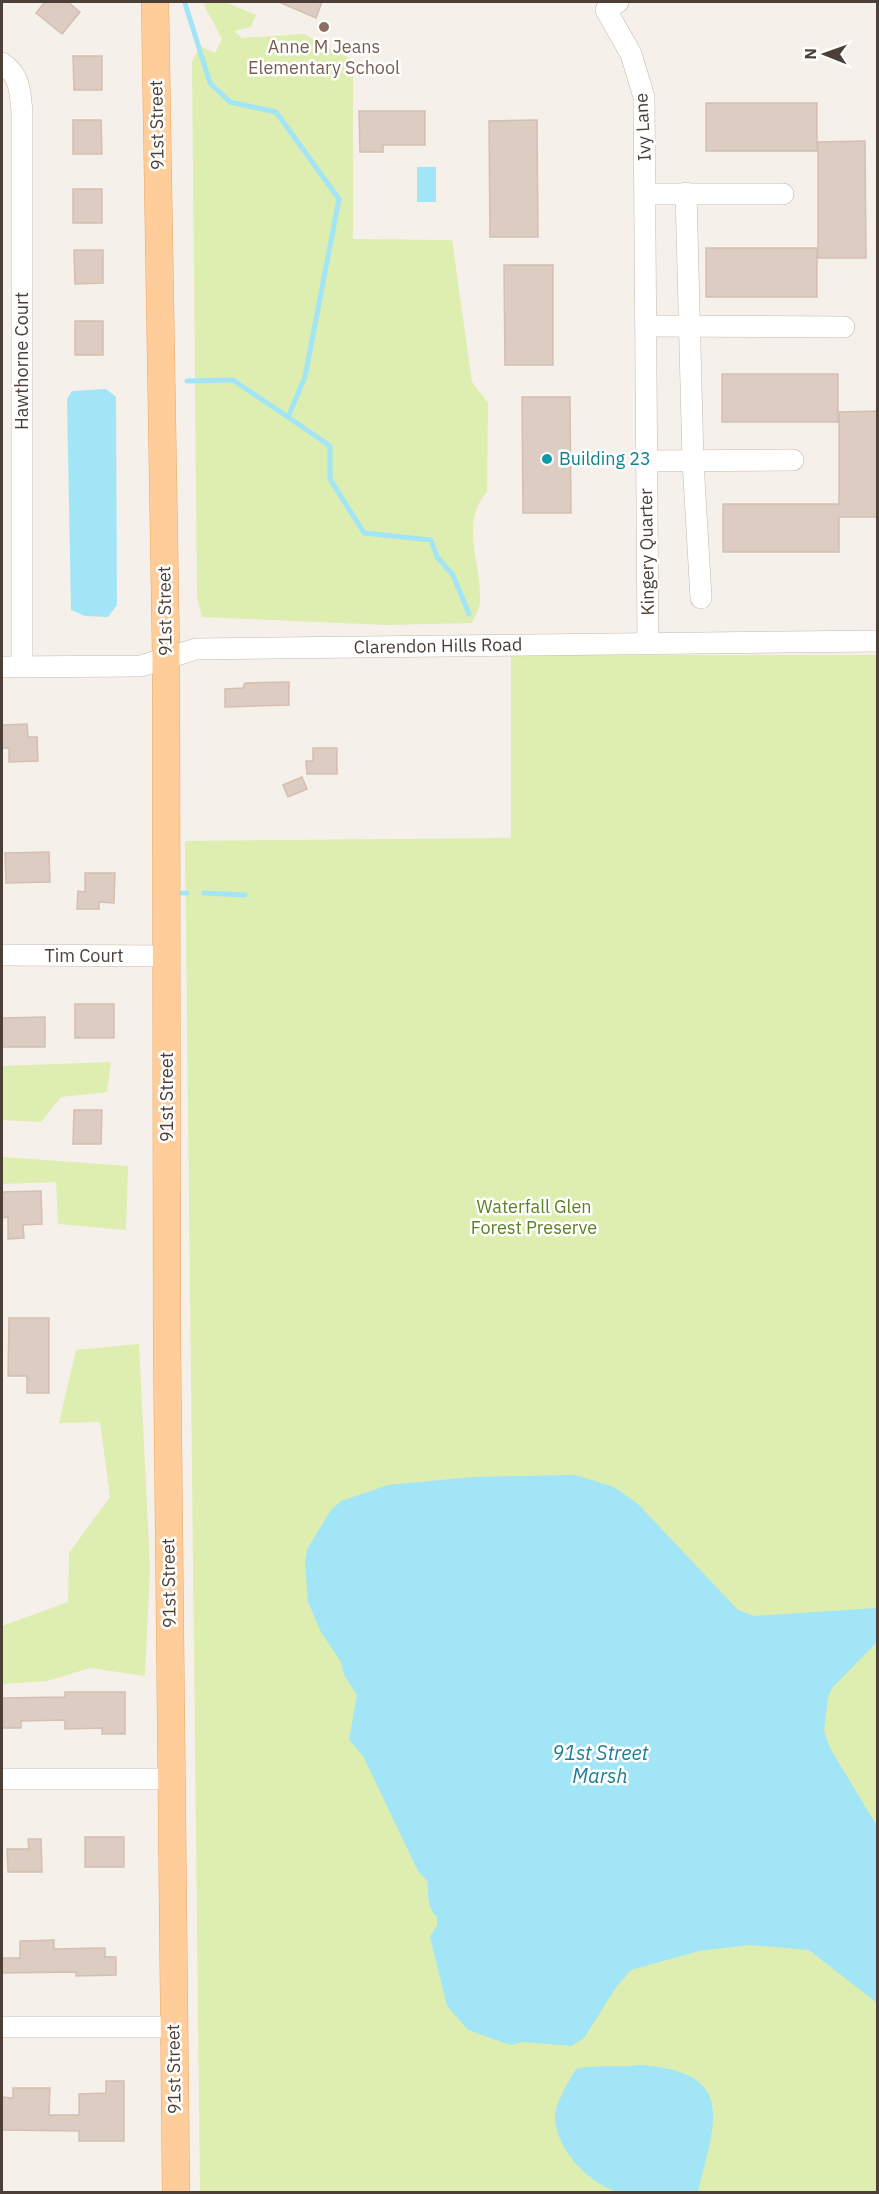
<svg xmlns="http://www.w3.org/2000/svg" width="879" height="2194" font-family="'IBM Plex Sans',sans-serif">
  <rect width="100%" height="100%" fill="#f6f0ea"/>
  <g fill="#deedb0">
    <path d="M207,2H225L256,15L251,27L234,31L242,38L304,34L353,60V239L452,240L472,382L488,403L487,492C459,522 482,565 480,601C480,608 475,616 472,623L386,625L202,617L197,597L192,62L200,46L215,53L222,39L204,5Z"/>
    <path d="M511,655H877V2192H200L185,841L511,838Z"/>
    <path d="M111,1062L107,1092L61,1097L41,1122L2,1120V1066Z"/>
    <path d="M2,1157L128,1166L126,1230L58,1224L56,1182L2,1184Z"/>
    <path d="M139,1344L150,1568L145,1676L90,1668L47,1681L2,1684V1626L68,1602L69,1553L110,1497L100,1422L59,1423L76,1350Z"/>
  </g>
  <g fill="#a2e5f6">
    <rect x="417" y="167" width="19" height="35"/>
    <path d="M106,389L116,397L117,605L108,617L85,616L71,610L67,399L72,391Z"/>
    <path d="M575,1475L614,1487L638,1504L738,1610L754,1616L877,1608V1642L832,1688L828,1697L824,1731L830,1748L877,1826V2003L809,1950L749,1945L699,1951L631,1970L617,1986L584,2038L571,2046L522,2042L511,2045L468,2030L447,2006L430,1937L437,1925V1917C427,1907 428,1895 428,1882L418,1871L363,1756L349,1740L357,1695L344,1675L341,1662L321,1632L308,1602L305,1562L307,1549L331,1510L341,1501L388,1485L473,1477Z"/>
    <path d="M640,2065C738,2072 715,2122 698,2192C677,2193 638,2194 619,2192C589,2185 553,2146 555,2114C556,2104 570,2078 576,2069C596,2064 619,2068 640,2065Z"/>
  </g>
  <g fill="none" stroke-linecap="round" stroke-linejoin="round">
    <g stroke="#a2e5f6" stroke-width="5">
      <path d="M185,3L210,83L230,102L276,112L339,199L305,377L288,417L330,446V479L364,533L431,540L437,557L453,575L469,614"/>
      <path d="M187,381L233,380L288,417"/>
      <path d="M182,893H187"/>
      <path d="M204,893L245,895"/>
    </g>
  </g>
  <g fill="#dcccc1" stroke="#d4bfb1" stroke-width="1.5">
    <path d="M45,2H68L80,12L62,34L36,13Z"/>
    <path d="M279,2H322L316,18Z"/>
    <path d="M73,56H102V90H74Z"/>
    <rect x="706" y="103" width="111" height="48"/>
    <path d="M359,111H425V145H383V152H360Z"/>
    <path d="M73,120H101L102,154H73Z"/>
    <path d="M537,120L538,237H490L489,121Z"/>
    <path d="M865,141L866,258H818V142Z"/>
    <rect x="73" y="189" width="29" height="34"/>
    <rect x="706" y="248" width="111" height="49"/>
    <path d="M74,250H103V283L75,284Z"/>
    <path d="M504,265H553V365H505Z"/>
    <rect x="75" y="321" width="28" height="34"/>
    <rect x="722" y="374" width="116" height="48"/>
    <path d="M522,397H570L571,513H523Z"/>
    <path d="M878,411V517H839V552H723V504H839V412Z"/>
    <path d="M289,682V705L225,707V689L243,688L245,683Z"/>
    <path d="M27,724L28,737H37L38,761L9,762V748H2V725Z"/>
    <path d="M313,748H337V774H307L306,761H313Z"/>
    <path d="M302,777L307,789L288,797L283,785Z"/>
    <path d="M49,852L50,882L6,883L5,853Z"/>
    <path d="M85,873H115L114,903L99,902V909H77L78,891L85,892Z"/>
    <rect x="75" y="1004" width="39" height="34"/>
    <path d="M45,1017V1047H2V1018Z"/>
    <path d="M74,1110H102L101,1144H73Z"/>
    <path d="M41,1191L42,1224L23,1225L24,1238L8,1239V1217L2,1218V1192Z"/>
    <path d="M9,1318H49V1393H27V1376H8Z"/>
    <path d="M65,1692H125V1734H102V1728L65,1729V1720L21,1721V1728H2V1698L65,1697Z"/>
    <rect x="85" y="1837" width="39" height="30"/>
    <path d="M28,1839H41L42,1872H8L7,1849H29Z"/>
    <path d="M54,1940V1949L105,1948V1957H116V1975L76,1976V1972L2,1973V1958H20V1941Z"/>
    <path d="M106,2081H124V2141H79V2131L2,2130V2097L13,2098V2088H50L49,2115H79V2094L106,2093Z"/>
  </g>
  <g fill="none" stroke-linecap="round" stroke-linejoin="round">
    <defs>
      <g id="minor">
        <path d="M618,2L606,10L631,54L644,97L648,643"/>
        <path d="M2,63C20,75 20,91 22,112V666"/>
        <path d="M686,193L693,461L701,598"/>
        <path d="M645,194H783"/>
        <path d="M646,326L844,327"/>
        <path d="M646,461L793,460"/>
        <path d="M2,667L141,666L196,649L878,641"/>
        <path d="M2,955L166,956"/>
        <path d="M2,1779H171"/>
        <path d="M2,2027H174"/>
      </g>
      <path id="major" d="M155,2L166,657L167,1344L176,2192"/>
    </defs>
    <use href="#minor" stroke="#c5b8ae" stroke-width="22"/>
    <use href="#major" stroke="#eda661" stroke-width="28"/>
    <use href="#minor" stroke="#fff" stroke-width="21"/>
    <use href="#major" stroke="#ffcd9a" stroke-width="27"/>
  </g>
  <circle fill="#8d6e63" stroke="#fff" stroke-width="2" cx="324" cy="27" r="6"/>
  <circle fill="#0f9aa8" stroke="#fff" stroke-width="2" cx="547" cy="459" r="6"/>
  <g text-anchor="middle" stroke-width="5" stroke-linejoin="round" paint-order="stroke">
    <g font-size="18" fill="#785e54" stroke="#fff">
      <text x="324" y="53">Anne M Jeans<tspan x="324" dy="21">Elementary School</tspan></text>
    </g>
    <g font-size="18" fill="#4b3f37" stroke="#fff">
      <text transform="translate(157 125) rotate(-91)" y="6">91st Street</text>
      <text transform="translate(643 127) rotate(-93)" y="6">Ivy Lane</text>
      <text transform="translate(22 361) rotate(-90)" y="6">Hawthorne Court</text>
      <text transform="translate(647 552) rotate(-91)" y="6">Kingery Quarter</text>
      <text transform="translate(165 611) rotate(-91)" y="6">91st Street</text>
      <text transform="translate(438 646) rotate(-1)" y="6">Clarendon Hills Road</text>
      <text x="84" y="962">Tim Court</text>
      <text transform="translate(167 1097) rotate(-90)" y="6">91st Street</text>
      <text transform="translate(169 1583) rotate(-91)" y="6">91st Street</text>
      <text transform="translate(174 2069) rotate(-91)" y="6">91st Street</text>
    </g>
    <g font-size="18" fill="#0d838f" stroke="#fff" text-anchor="start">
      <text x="559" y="465">Building 23</text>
    </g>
    <g font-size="18" fill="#5b8224" stroke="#fff">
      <text x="534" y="1213">Waterfall Glen<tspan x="534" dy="21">Forest Preserve</tspan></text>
    </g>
    <g font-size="20" font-style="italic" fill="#217c94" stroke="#fff">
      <text x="600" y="1760">91st Street<tspan x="600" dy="23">Marsh</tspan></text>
    </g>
  </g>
  <rect width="879" height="2194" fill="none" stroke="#4b3f37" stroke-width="6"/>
  <g transform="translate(825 54) rotate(271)" stroke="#ffffff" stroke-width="4.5" paint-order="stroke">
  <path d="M0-4.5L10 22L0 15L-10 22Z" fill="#4b3f37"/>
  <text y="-9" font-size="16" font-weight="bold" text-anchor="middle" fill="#4b3f37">N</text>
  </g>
</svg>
